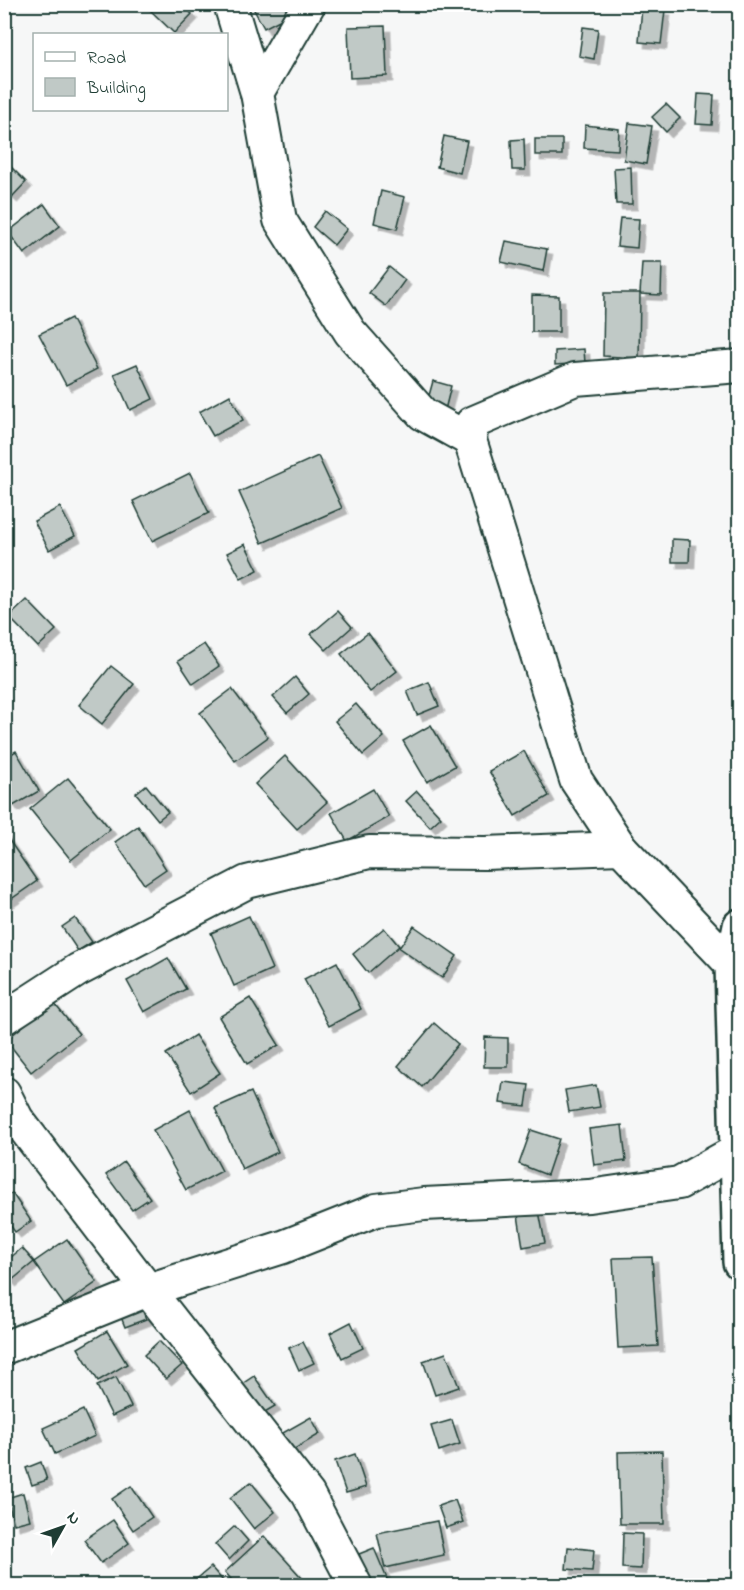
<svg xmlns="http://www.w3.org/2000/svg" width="744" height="1590" font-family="'Indie Flower',sans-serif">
  <defs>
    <filter id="shadow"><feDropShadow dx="5.5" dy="5.5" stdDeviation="0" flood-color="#0004"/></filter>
  </defs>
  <rect width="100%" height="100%" fill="#f6f7f7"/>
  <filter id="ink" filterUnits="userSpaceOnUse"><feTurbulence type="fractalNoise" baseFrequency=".0167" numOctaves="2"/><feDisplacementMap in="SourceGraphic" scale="12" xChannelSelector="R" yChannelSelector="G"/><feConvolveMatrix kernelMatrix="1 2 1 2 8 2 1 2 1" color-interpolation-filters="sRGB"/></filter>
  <g filter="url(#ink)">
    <g fill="#c0c9c6" stroke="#1f3d34" stroke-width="1.5" filter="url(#shadow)">
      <path d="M155,4H182L192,14L174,33L150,10Z"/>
      <path d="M259,4H286L291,14L264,28L253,8Z"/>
      <path d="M642,7L665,10L661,44L639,42Z"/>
      <path d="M385,26L387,76L350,78L348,27Z"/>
      <path d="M583,27L598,29L594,59L579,56Z"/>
      <path d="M698,94L714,95L712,125L696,124Z"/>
      <path d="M666,104L680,118L666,132L652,117Z"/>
      <path d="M629,123L652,126L646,164L624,160Z"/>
      <path d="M585,125L619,129L618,150L584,148Z"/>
      <path d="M444,136L467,141L460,173L437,167Z"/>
      <path d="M524,139L525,170H512L511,140Z"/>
      <rect x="535" y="139" width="27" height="16"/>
      <path d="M4,160L26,182L12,197L4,190Z"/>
      <path d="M631,167L632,204H616L614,168Z"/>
      <path d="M381,191L405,197L397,229L374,223Z"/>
      <path d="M44,204L60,226L24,254L8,232Z"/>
      <path d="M325,211L347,229L334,245L313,227Z"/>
      <path d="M620,218L639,219L637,248L617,246Z"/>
      <path d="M506,241L547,249L543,271L501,262Z"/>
      <path d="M642,263H662L661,295L640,294Z"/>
      <path d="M389,267L405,280L386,306L369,293Z"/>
      <path d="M604,293H640L639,358L603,356Z"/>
      <path d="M532,295L559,296V332H532Z"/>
      <path d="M71,318L97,369L66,385L39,334Z"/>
      <path d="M584,349L585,363L555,365V351Z"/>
      <path d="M137,364L153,399L130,410L114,374Z"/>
      <path d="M433,381L451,386L444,414L425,410Z"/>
      <path d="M230,395L243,420L213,436L199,412Z"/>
      <path d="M318,456L342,508L262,543L239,492Z"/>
      <path d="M190,473L209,513L152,541L133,501Z"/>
      <path d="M60,507L75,536L49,550L34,521Z"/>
      <path d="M672,539L690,540L689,562H672Z"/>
      <path d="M245,544L258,570L241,579L227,553Z"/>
      <path d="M27,600L56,630L38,647L9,617Z"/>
      <path d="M338,611L352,627L326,650L311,634Z"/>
      <path d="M368,633L397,671L370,692L341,654Z"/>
      <path d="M204,644L219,666L193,684L178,661Z"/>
      <path d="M111,666L134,684L102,724L79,705Z"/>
      <path d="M295,677L309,694L287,713L273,697Z"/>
      <path d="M429,682L439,706L417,715L407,691Z"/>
      <path d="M232,689L268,737L235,761L200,713Z"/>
      <path d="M356,704L384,737L363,755L335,721Z"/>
      <path d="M431,725L455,766L427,782L403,741Z"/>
      <path d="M16,751L39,791L13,806L4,793V758Z"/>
      <path d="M524,751L549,796L515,816L489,771Z"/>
      <path d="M285,756L327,802L297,829L255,784Z"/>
      <path d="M68,778L110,829L71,860L30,809Z"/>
      <path d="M146,785L168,812L158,820L136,793Z"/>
      <path d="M373,789L389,817L347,841L331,813Z"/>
      <path d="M417,791L441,817L430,827L406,801Z"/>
      <path d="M138,826L166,869L144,884L115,842Z"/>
      <path d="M4,833L37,881L4,904Z"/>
      <path d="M249,916L272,969L234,986L211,933Z"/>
      <path d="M75,918L92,942L78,951L62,927Z"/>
      <path d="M414,926L457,956L442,978L399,948Z"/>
      <path d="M384,928L399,946L368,973L353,954Z"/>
      <path d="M168,958L186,989L144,1012L127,981Z"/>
      <path d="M337,962L361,1009L329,1026L304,979Z"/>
      <path d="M250,998L279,1045L247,1064L219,1017Z"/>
      <path d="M53,1002L79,1034L31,1072L6,1040Z"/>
      <path d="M434,1023L458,1044L422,1087L398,1066Z"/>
      <path d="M195,1035L220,1073L191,1092L166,1054Z"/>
      <path d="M485,1037L508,1038V1067H484Z"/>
      <path d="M503,1082L529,1085L526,1106L500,1103Z"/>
      <path d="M596,1085L600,1107L569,1112L565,1090Z"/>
      <path d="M251,1092L278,1152L242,1169L215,1108Z"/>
      <path d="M190,1110L222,1171L186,1190L153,1130Z"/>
      <path d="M622,1125L626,1161L594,1165L589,1129Z"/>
      <path d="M531,1130L559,1139L547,1175L519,1164Z"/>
      <path d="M124,1162L150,1198L132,1210L106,1175Z"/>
      <path d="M12,1193L31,1221L15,1232L4,1217V1198Z"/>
      <path d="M539,1211L545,1243L523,1247L518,1215Z"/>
      <path d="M67,1239L97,1282L64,1305L34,1262Z"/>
      <path d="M22,1248L34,1262L11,1281L4,1273V1263Z"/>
      <path d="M652,1257L658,1346L618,1348L613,1258Z"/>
      <path d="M140,1304L146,1319L125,1327L119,1312Z"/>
      <path d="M351,1322L363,1348L342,1358L330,1333Z"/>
      <path d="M107,1331L127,1364L98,1381L78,1348Z"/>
      <path d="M159,1341L182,1365L166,1379L144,1355Z"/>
      <path d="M303,1342L314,1363L299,1370L289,1348Z"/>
      <path d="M446,1353L459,1387L435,1395L423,1361Z"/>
      <path d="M254,1376L275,1406L263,1413L242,1384Z"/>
      <path d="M116,1377L131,1407L112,1416L97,1386Z"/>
      <path d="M83,1410L95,1436L55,1454L43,1428Z"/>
      <path d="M311,1417L320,1434L291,1451L281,1434Z"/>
      <path d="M452,1420L460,1444L439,1451L431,1426Z"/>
      <path d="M662,1451L664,1524H620L618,1452Z"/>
      <path d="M355,1454L366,1487L346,1493L335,1461Z"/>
      <path d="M41,1462L47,1480L32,1485L26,1468Z"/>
      <path d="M251,1482L275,1512L254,1529L230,1498Z"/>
      <path d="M131,1486L152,1517L133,1530L112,1499Z"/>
      <path d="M23,1493L30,1520L14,1524L7,1498Z"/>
      <path d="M455,1500L463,1522L446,1528L438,1506Z"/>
      <path d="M113,1520L129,1543L101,1563L84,1540Z"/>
      <path d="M437,1521L444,1555L385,1568L377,1533Z"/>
      <path d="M235,1526L248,1541L229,1560L215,1544Z"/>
      <path d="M623,1533L642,1534L641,1569L622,1568Z"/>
      <path d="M264,1536L302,1578L295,1586H237L225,1572Z"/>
      <path d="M568,1547L594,1550L592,1571L566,1569Z"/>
      <path d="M374,1548L390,1586H372L359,1554Z"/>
      <path d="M211,1567L223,1581L217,1586H194L192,1583Z"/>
    </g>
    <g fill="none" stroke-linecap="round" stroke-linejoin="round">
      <defs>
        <g id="minor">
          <path d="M230,4L257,93"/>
          <path d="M309,4L257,93L280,220L350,332L423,414L470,440"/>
          <path d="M732,965L621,848L576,780L470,440L472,423L575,379L740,366"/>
          <path d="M4,1018L78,970L247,882L369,852L485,853L621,848"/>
          <path d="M4,1093L17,1119L148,1290L308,1494L356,1586"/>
          <path d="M4,1348L148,1290L283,1247L376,1210L424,1204L589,1196L679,1183L738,1150"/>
        </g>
        <path id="secondary" d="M740,926L732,965L740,1262"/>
      </defs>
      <use href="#minor" stroke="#1f3d34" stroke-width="36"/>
      <use href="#secondary" stroke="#1f3d34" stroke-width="38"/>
      <use href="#minor" stroke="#fff" stroke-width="32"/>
      <use href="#secondary" stroke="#fff" stroke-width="33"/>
    </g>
  </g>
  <rect width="744" height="1590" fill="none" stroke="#fff" stroke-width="24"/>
  <rect x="12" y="12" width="720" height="1566" fill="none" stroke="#1f3d34" stroke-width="2" filter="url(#ink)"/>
  <rect x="33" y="33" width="195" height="78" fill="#ffffff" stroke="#a5b1ae" stroke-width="1.5"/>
  <rect x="45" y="52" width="30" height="9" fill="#ffffff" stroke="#a5b1ae" stroke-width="1.5"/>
  <text x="87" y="63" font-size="18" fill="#1f3d34">Road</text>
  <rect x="45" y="78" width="30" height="18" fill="#c0c9c6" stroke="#a5b1ae" stroke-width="1.5"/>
  <text x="87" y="93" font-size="18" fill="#1f3d34">Building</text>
  <g transform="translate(63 1527) rotate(50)" stroke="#ffffff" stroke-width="4.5" paint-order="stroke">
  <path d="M0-4.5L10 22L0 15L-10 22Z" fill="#1f3d34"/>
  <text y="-9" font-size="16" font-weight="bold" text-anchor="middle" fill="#1f3d34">N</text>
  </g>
</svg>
